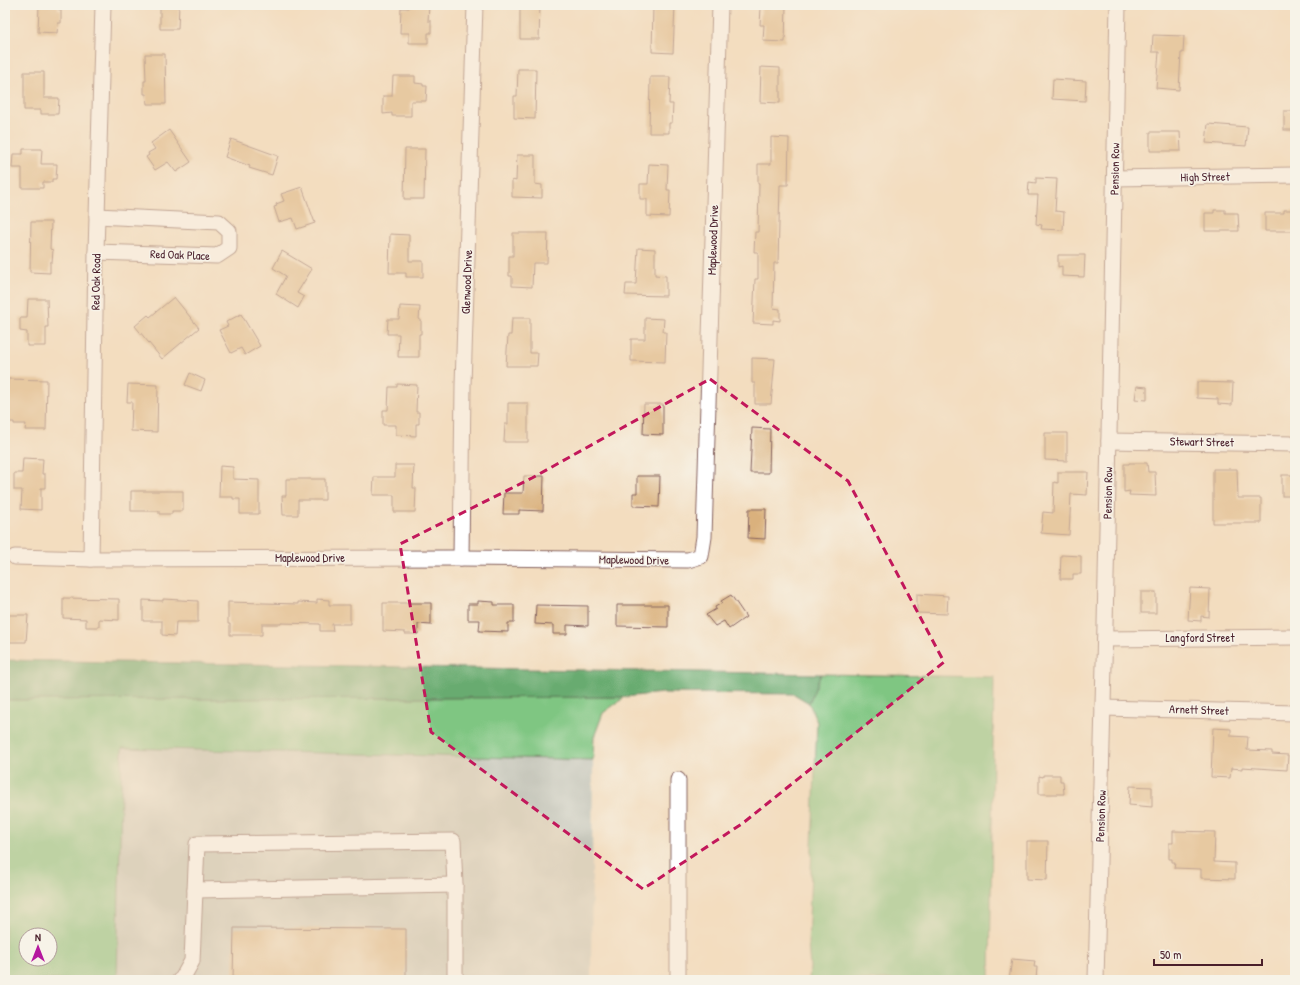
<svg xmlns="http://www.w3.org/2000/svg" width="1300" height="985" font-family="'Patrick Hand',sans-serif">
  <rect width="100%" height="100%" fill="#f7f3e8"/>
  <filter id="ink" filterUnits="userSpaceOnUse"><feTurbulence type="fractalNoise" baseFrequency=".025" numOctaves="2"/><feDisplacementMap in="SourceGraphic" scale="8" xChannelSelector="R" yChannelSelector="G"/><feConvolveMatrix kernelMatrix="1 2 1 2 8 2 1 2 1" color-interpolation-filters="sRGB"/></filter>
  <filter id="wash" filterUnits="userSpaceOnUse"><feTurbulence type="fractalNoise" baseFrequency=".012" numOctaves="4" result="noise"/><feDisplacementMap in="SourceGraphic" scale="16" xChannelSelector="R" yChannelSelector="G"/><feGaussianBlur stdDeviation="0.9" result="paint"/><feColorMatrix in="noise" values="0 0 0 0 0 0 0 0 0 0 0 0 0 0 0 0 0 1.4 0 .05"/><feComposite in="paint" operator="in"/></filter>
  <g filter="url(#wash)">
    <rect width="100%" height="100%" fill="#f3ddbf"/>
    <path fill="#c4c5b9" d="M122,748L593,760L591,980H117Z"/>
    <g fill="#7fc682" stroke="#647256" fill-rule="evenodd">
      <path d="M821,674L994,677L990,980H809L810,967L808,944L817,722L809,703Z"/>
      <path d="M625,697L603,713L594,737L593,760L122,748L117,980H5V700ZM26,935H50V959H26Z"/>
    </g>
    <path fill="#67ab70" stroke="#58654e" d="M5,660L821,674L809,703L794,694L663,693L625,697L5,700Z"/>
    <g id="blocks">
      <g fill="#dab17d">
        <path d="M39,5H58V9L61,10V23H58L57,33L38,32Z"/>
        <path d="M160,5H179L178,29H160Z"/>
        <path d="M409,5H429L428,21H431V33H428V43H409V33H400L401,8H409Z"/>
        <path d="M520,5H540L539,39H520Z"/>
        <path d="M653,5H675L673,53L652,52Z"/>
        <path d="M765,5H786L785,42L763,41L764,25H760L761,8H765Z"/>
        <path d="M1153,35L1184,36L1183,53H1181L1179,90L1156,88L1159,52H1152Z"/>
        <path d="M145,54H165L166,104H147L146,94H144V81H146Z"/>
        <path d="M761,67L780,68V103L760,102Z"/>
        <path d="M518,69H536L535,119L514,118V96H517Z"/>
        <path d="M24,72H44V98H59L58,114H41V110H24Z"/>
        <path d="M393,76H415V83L423,84V86H427L426,101H411V116H392V113L383,114V96H392Z"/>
        <path d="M650,77H670L669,104H673L672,123H669V133H649Z"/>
        <path d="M1053,79L1086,81L1085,101L1052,99Z"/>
        <rect x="1284" y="111" width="11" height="19"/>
        <path d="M1208,124L1248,127L1246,146L1206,143Z"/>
        <path d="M169,130L191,162L176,172L168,162L155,170L146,157L149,155L148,153L155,149L151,143Z"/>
        <path d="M1150,132H1180L1181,151H1150Z"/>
        <path d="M771,137L789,138L788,185H780L778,263H774L773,308L780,309V321L773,320V324L753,323L755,279H758V252H754L755,232H758L759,184H758V164H771Z"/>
        <path d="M231,139L278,156L272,175L249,168L250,166L225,157Z"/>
        <path d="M23,149H42L41,164H57L56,179H52V182H43V188H22V168H12L13,154H23Z"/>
        <path d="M405,149H425L424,199H404Z"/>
        <path d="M517,155H535V184L542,185V198L512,197V180L516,181Z"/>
        <path d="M649,164L668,165L667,190H670L669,217L647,216V199H640V184H648Z"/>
        <path d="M1036,178L1057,179L1055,211L1064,212L1063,230L1041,229L1042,225L1036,224L1038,195H1028L1029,182L1036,183Z"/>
        <path d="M302,187L315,223L297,229L293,218L279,222L274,207L277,206L276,204L284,201L281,194Z"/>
        <path d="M1214,210H1225V213H1238L1239,231H1205V213H1214Z"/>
        <path d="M1284,210H1295V231H1265V213H1284Z"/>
        <path d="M31,222H51L50,249L53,250L52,262H50V273L30,272Z"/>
        <path d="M513,233H548L547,263H533L532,287L512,286V276H509V256H513Z"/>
        <path d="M390,234L409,235V261H423V277H406V273H389Z"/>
        <path d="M638,248L655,249V275L666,276V296L625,295L626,284H636Z"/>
        <path d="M282,251L312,269L297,293L304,297L298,308L276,294L286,276L273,268Z"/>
        <path d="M1058,255H1085L1084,277L1062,276V266L1058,267Z"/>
        <path d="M174,297L199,328L162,359L135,326L148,315L150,317Z"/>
        <path d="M28,299H47L48,327H46V346H27V332L20,331V318H27Z"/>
        <path d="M400,306L420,307L419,320H421V334H419V357H398L399,334H387L388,319H399Z"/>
        <path d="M241,314L260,346L245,355L241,348L231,353L219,330L228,326L226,322Z"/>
        <path d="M512,318H530V353H538L537,366H506L508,335H511Z"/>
        <path d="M645,318L664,319L663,332H666L665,362L631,361V339H645Z"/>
        <path d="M752,358L775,359L771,404H755V383H752Z"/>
        <path d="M190,373L205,380L201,391L185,385Z"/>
        <path d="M8,379L47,380L46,430H25L26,424H14V422H6Z"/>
        <path d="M1197,382L1233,383L1232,405L1218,404V399L1197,398Z"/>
        <path d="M128,384L158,385L157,432L131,431L132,402H127Z"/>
        <path d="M397,384L417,385L416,412H419V424H416V436L396,435V425H383V410H388L389,387H397Z"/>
        <path d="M1137,386L1147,387V400L1135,399Z"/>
        <path d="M508,403H528V442H504L505,424H508Z"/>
        <path d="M644,404H663V435L643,434Z"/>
        <path d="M752,428L770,429L769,473H750Z"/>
        <path d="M1045,433H1067V461L1045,460Z"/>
        <path d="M23,458L43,459L42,474H45V488H41V510L21,509L22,490H14V473H22Z"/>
        <path d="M1129,463H1147L1148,472H1155L1156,496L1129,495L1130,491L1124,492V464H1129Z"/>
        <path d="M395,465H414L413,488H416L415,512H394V495H373L374,477H395Z"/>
        <path d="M220,466L233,467V479L259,480V514H240V499H233V497H219Z"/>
        <path d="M1213,469H1237L1238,498H1261V523H1213Z"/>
        <path d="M1058,472H1088L1087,495L1071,494L1069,535L1041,533L1043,512L1053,513L1054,482L1058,483Z"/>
        <rect x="1282" y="475" width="13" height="21"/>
        <path d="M524,476H544L543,511L519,510V514H503L504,493H523Z"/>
        <path d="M637,476H660L659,507L633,506V493H637Z"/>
        <path d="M286,479H325V500H298V515H283L282,496H286Z"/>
        <path d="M131,491H183V511H172V514H159V511H131Z"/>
        <path d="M749,509H766L765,539L748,538Z"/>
        <path d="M1061,555L1081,556V574H1073V579H1060Z"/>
        <path d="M1190,588L1210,589L1209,617L1201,616V621L1188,620Z"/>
        <rect x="1141" y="592" width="15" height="21"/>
        <path d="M917,594L948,596L947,614L917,613Z"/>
        <path d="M731,595L746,617L729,629L724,621L715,626L706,615L716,609L715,607L722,603L721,601Z"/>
        <path d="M63,598L119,599V620L99,619V627H86V619L63,618Z"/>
        <path d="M163,599L198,601V622H176L175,636L162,635V621H143V600L163,601Z"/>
        <path d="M317,599L329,600V605H350V624H332L333,631H320V624L281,623V624H262V635H230V624H228V602L298,604V602L317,603Z"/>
        <path d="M478,601L494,602V605H514V623H508V632L479,631L480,620H468V604H478Z"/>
        <path d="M383,603H431V625L418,624V634H405V632L383,631Z"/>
        <path d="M536,605L588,606V626L567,625V634H553V625L535,624Z"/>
        <path d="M617,605H668V627L617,626Z"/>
        <path d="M5,615H28L26,642H8V634H5Z"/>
        <path d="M1213,728L1231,729V736L1248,737L1247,750L1272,751V754L1288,755L1287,770L1242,767V769L1231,768L1230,778L1211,777Z"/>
        <path d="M1043,775H1060V781H1063L1064,794H1039V776L1043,777Z"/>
        <path d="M1130,786L1152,787V807L1129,805Z"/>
        <path d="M1173,831L1215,832L1214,862L1235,863V879L1201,878V869L1174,868L1175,862H1172V859H1169V843H1173Z"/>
        <path d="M1027,841H1048L1047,880L1027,879Z"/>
        <path d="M234,928L406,929V980H233Z"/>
        <path d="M1012,959L1035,961L1034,967H1037L1036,980H1009Z"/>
      </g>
    </g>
  </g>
  <g filter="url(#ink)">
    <use href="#blocks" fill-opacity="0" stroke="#85625f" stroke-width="1"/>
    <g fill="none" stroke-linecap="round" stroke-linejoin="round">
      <defs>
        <g id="minor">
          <path d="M1115,178L1295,175"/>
          <path d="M96,252L217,256L229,248V231L219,222L97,216"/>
          <path d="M1109,441L1295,444"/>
          <path d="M15,557L91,559L461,558L688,560L701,556L704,537L720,5"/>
          <path d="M461,558L463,385L475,5"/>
          <path d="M91,559L96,252L103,5"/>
          <path d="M1105,639L1295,637"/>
          <path d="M1103,708L1295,713"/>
          <path d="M678,780V980"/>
          <path d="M195,890L455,885"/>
          <path d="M180,980L182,979L192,961L197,844L453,841L455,885V980"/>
          <path d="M1096,980L1105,625L1118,5"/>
        </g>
      </defs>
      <use href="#minor" stroke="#85625f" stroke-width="17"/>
      <use href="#minor" stroke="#fff" stroke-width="15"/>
    </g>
  </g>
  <path d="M0 0H1300V985H0ZM710,379L848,481L944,662L743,823L643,889L431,732L400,544L532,478Z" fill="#f3ddbf" fill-opacity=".55" fill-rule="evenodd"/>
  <path fill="none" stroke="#c2185b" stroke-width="3" stroke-dasharray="8 5" stroke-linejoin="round" d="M710,379L848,481L944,662L743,823L643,889L431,732L400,544L532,478Z"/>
  <g text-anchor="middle" stroke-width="3" stroke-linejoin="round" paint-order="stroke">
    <g font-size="12" fill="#4a1f2b" stroke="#f7f3e8">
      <text transform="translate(1115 169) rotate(-89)" y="4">Pension Row</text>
      <text transform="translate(1205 177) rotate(-1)" y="4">High Street</text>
      <text transform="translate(713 240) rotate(-88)" y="4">Maplewood Drive</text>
      <text transform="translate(180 255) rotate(2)" y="4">Red Oak Place</text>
      <text transform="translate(96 282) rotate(-89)" y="4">Red Oak Road</text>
      <text transform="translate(467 282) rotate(-88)" y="4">Glenwood Drive</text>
      <text transform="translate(1202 442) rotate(1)" y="4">Stewart Street</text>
      <text transform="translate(1108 493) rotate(-89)" y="4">Pension Row</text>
      <text x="310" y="562">Maplewood Drive</text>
      <text transform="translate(634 560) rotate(1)" y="4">Maplewood Drive</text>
      <text x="1200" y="642">Langford Street</text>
      <text transform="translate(1199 710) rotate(2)" y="4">Arnett Street</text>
      <text transform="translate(1101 816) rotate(-88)" y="4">Pension Row</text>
    </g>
  </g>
  <rect width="1300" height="985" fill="none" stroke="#f7f3e8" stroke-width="20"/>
  <g transform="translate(38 947)"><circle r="19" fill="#f7f3e8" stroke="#b29e9c"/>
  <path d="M0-3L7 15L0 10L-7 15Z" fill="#b5179e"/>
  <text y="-6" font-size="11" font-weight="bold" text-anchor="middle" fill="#4a1f2b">N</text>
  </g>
  <path d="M1154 959v6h108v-6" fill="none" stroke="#4a1f2b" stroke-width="2"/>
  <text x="1160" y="959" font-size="12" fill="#4a1f2b" stroke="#f7f3e8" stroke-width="3" paint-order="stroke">50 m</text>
</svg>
